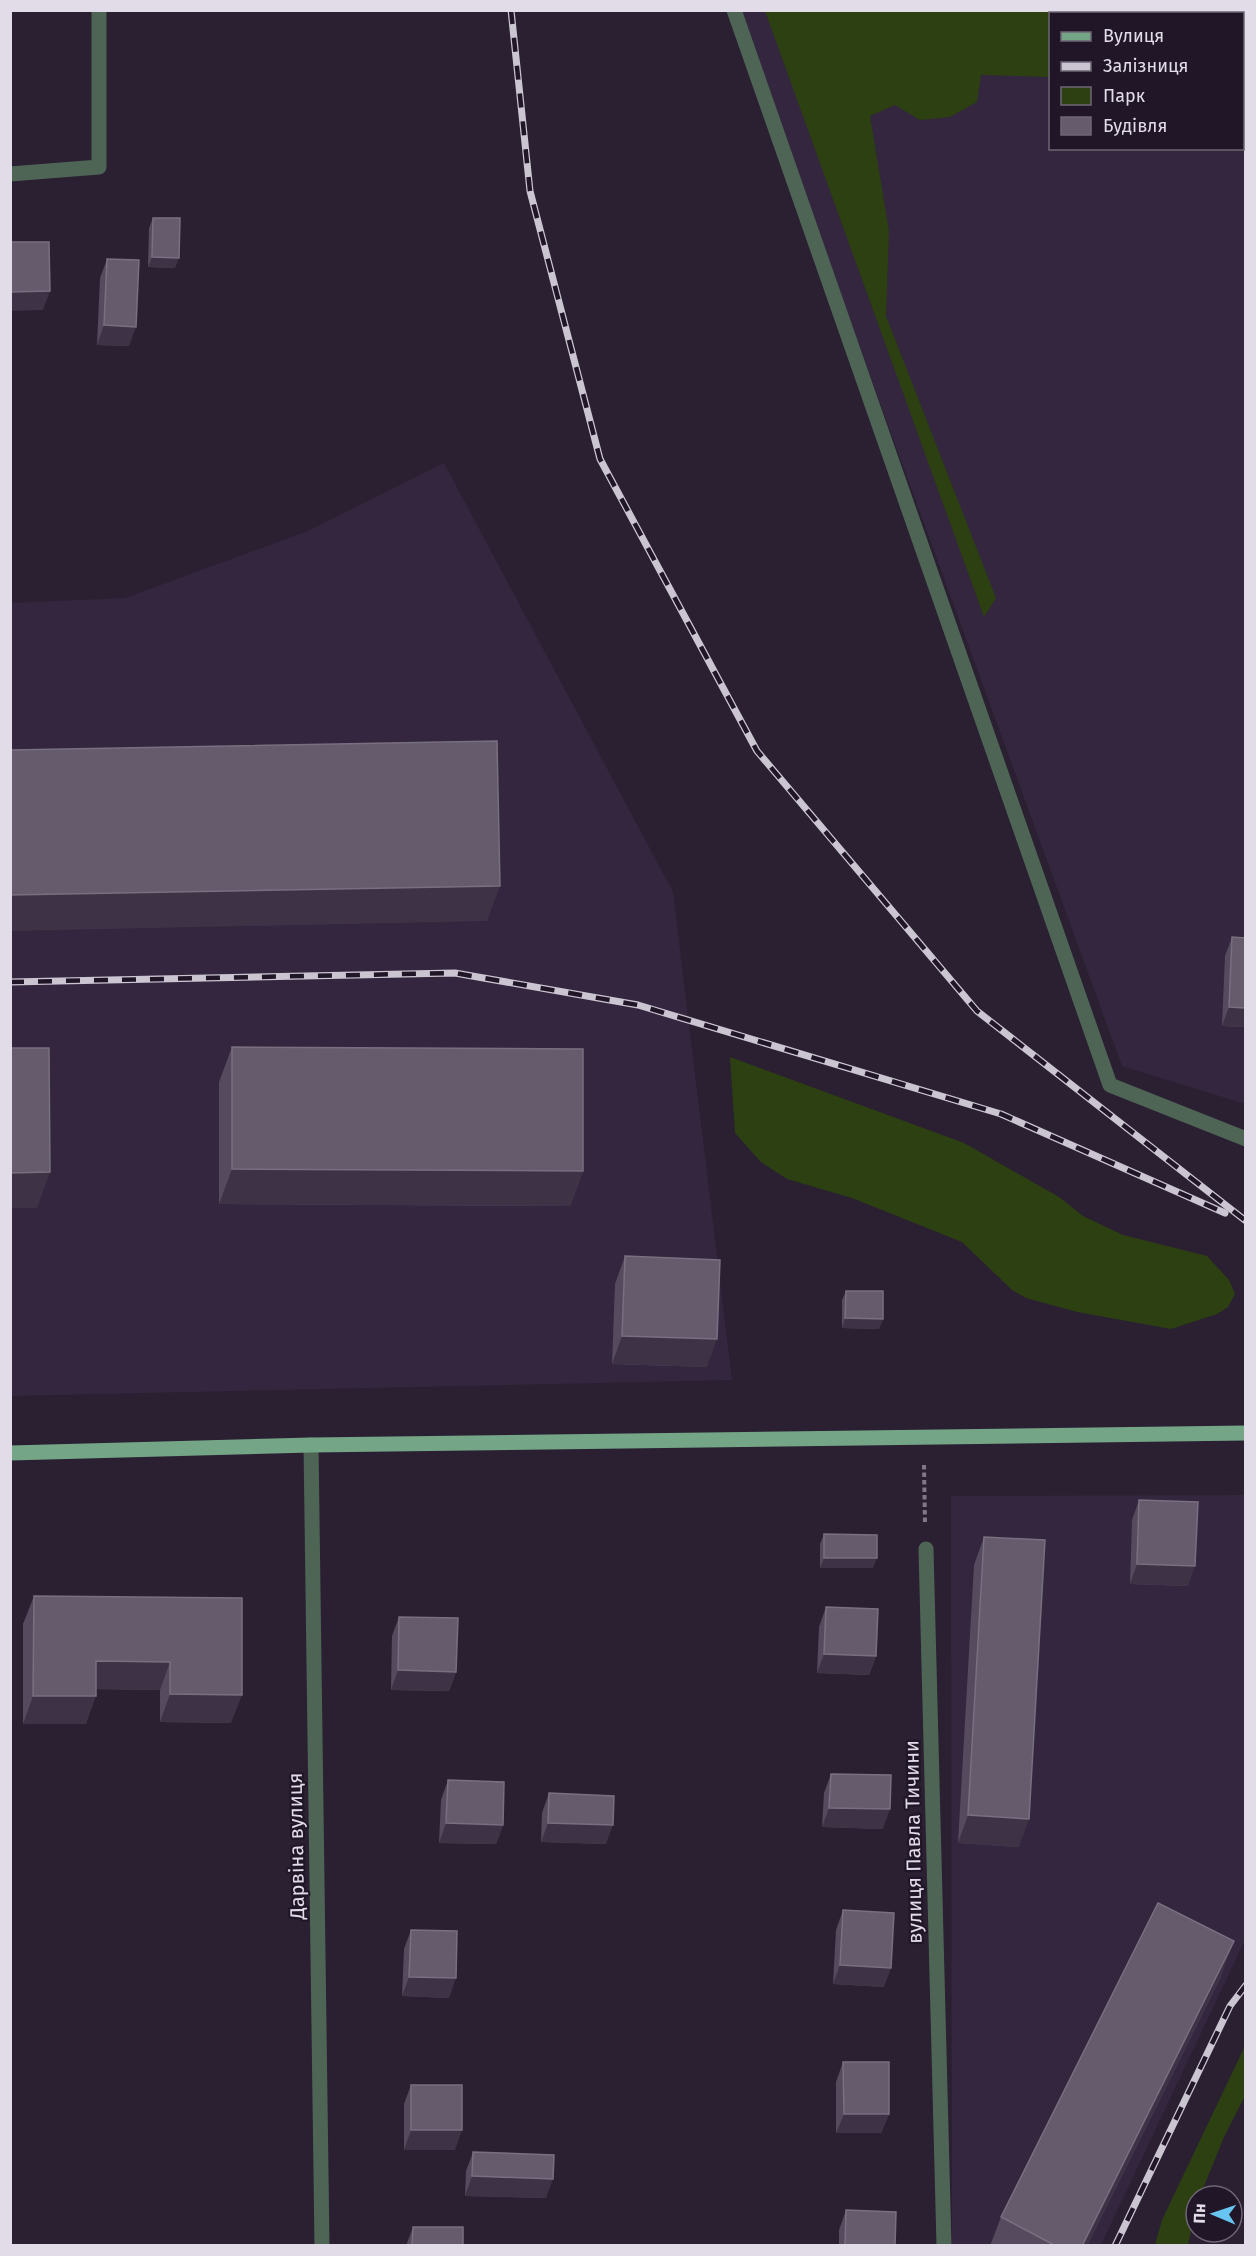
<svg xmlns="http://www.w3.org/2000/svg" width="1256" height="2256" font-family="'Fira Sans',sans-serif">
  <rect width="100%" height="100%" fill="#2a2032"/>
  <g fill="#33263e" fill-rule="evenodd">
    <path d="M737,11H1245V1104L1122,1066ZM1050,14H1242V148H1050Z"/>
    <path d="M444,463L673,892L732,1380L11,1396L10,603L125,598L308,531Z"/>
    <path d="M1245,1495V1940L1101,2245H952L951,1496Z"/>
  </g>
  <g fill="#2c4011">
    <path d="M765,11H1245V80L1242,76V14H1050V77L981,75L977,102L950,117L920,120L895,105L870,116L889,231L886,316L996,598L984,617Z"/>
    <path d="M730,1057L964,1143L1059,1197L1083,1216L1123,1235L1207,1256L1229,1280L1235,1294L1228,1307L1217,1314L1171,1329L1077,1312L1026,1298L1012,1290L962,1242L852,1198L787,1179L761,1162L735,1133Z"/>
    <path d="M1245,2046V2096L1224,2137L1200,2196H1196V2207L1188,2245H1155L1162,2220Z"/>
  </g>
  <g fill="none" stroke-linecap="round" stroke-linejoin="round">
    <path stroke="#807787" stroke-width="4" stroke-dasharray="4.5 3" stroke-linecap="butt" d="M924,1465L925,1524"/>
    <g stroke="#4e6556" stroke-width="15">
      <path d="M734,10L1110,1085L1246,1139"/>
      <path d="M10,174L99,167V10"/>
      <path d="M311,1445L322,2246"/>
      <path d="M926,1549L944,2246"/>
    </g>
    <path stroke="#74a587" stroke-width="15" d="M10,1453L311,1445L1246,1433"/>
    <defs>
      <g id="rail">
        <path d="M511,10L530,191L600,459L757,751L977,1011L1246,1221"/>
        <path d="M10,982L455,973L638,1005L1001,1114L1225,1213"/>
        <path d="M1115,2246L1230,2006L1246,1985"/>
      </g>
    </defs>
    <use href="#rail" stroke="#cbc4d1" stroke-width="7"/>
    <use href="#rail" stroke="#201628" stroke-width="4.5" stroke-dasharray="14" stroke-linecap="butt"/>
  </g>
  <g fill="#564b5e">
    <path d="M153,218L175,268L148,267L149,228Z"/>
    <path d="M107,259L129,346L97,345L100,278Z"/>
    <path d="M1232,937L1245,938V1027L1222,1026L1225,956Z"/>
    <path d="M232,1047L583,1171L570,1206L219,1204V1082Z"/>
    <path d="M625,1256L707,1367L612,1364L615,1284Z"/>
    <path d="M846,1291L883,1319L879,1329L842,1328V1300Z"/>
    <path d="M1139,1500L1188,1586L1130,1584L1132,1520Z"/>
    <path d="M824,1534L873,1568H820V1544Z"/>
    <path d="M984,1537L1019,1847L958,1843L974,1565Z"/>
    <path d="M34,1596L242,1598L231,1723L160,1722V1690L96,1689L86,1724H23V1624Z"/>
    <path d="M826,1607L876,1656L869,1675L817,1673L819,1627Z"/>
    <path d="M399,1617L456,1672L449,1691L391,1690L392,1636Z"/>
    <path d="M831,1774L883,1829L822,1827L824,1793Z"/>
    <path d="M448,1780L503,1825L496,1844L439,1843L441,1800Z"/>
    <path d="M549,1793L606,1844L541,1842L542,1813Z"/>
    <path d="M843,1910L884,1987L833,1984L836,1930Z"/>
    <path d="M411,1930L449,1998L402,1996L404,1949Z"/>
    <path d="M1221,1977L1087,2246H990L1001,2217Z"/>
    <path d="M843,2062L889,2114L881,2133H836V2082Z"/>
    <path d="M411,2085L455,2150H404V2104Z"/>
    <path d="M473,2152L546,2198L465,2196L466,2171Z"/>
    <path d="M846,2210L895,2246H839V2230Z"/>
    <path d="M413,2227L463,2246H406Z"/>
  </g>
  <g fill="#3e3346">
    <path d="M152,257L179,258L175,268L148,267Z"/>
    <path d="M50,291L43,310L10,311V292Z"/>
    <path d="M104,325L136,327L129,346L97,345Z"/>
    <path d="M500,886L487,921L10,931V895Z"/>
    <path d="M1229,1007L1245,1008V1027L1222,1026Z"/>
    <path d="M232,1169L583,1171L570,1206L219,1204Z"/>
    <path d="M50,1172L37,1208H10V1173Z"/>
    <path d="M845,1318L883,1319L879,1329L842,1328Z"/>
    <path d="M622,1336L717,1339L707,1367L612,1364Z"/>
    <path d="M824,1558H877L873,1568H820Z"/>
    <path d="M1137,1564L1195,1566L1188,1586L1130,1584Z"/>
    <path d="M824,1654L876,1656L869,1675L817,1673Z"/>
    <path d="M96,1661L170,1662L160,1690L86,1689Z"/>
    <path d="M398,1670L456,1672L449,1691L391,1690Z"/>
    <path d="M170,1694L242,1695L231,1723L160,1722Z"/>
    <path d="M33,1696H96L86,1724H23Z"/>
    <path d="M829,1808L890,1809L883,1829L822,1827Z"/>
    <path d="M968,1815L1029,1819L1019,1847L958,1843Z"/>
    <path d="M446,1823L503,1825L496,1844L439,1843Z"/>
    <path d="M548,1823L613,1825L606,1844L541,1842Z"/>
    <path d="M1234,1941L1221,1977L1087,2246H1082Z"/>
    <path d="M840,1965L891,1968L884,1987L833,1984Z"/>
    <path d="M409,1977L456,1978L449,1998L402,1996Z"/>
    <path d="M844,2114H889L881,2133H836Z"/>
    <path d="M411,2130H462L455,2150H404Z"/>
    <path d="M472,2176L553,2179L546,2198L465,2196Z"/>
  </g>
  <g fill="#655b6d" stroke="#786f80" stroke-width="1.5">
    <path d="M153,218H180L179,258L152,257Z"/>
    <path d="M10,242H49L50,291L10,292Z"/>
    <path d="M107,259L139,260L136,327L104,325Z"/>
    <path d="M497,741L500,886L10,895V750Z"/>
    <path d="M1232,937L1245,938V1008L1229,1007Z"/>
    <path d="M232,1047L583,1049V1171L232,1169Z"/>
    <path d="M10,1048H49L50,1172L10,1173Z"/>
    <path d="M625,1256L720,1260L717,1339L622,1336Z"/>
    <path d="M846,1291H883V1319L845,1318Z"/>
    <path d="M1139,1500L1198,1502L1195,1566L1137,1564Z"/>
    <path d="M824,1534L877,1535V1558H824Z"/>
    <path d="M984,1537L1045,1540L1029,1819L968,1815Z"/>
    <path d="M34,1596L242,1598V1695L170,1694V1662L96,1661V1696H33Z"/>
    <path d="M826,1607L878,1609L876,1656L824,1654Z"/>
    <path d="M399,1617L458,1618L456,1672L398,1670Z"/>
    <path d="M831,1774L891,1775L890,1809L829,1808Z"/>
    <path d="M448,1780L504,1782L503,1825L446,1823Z"/>
    <path d="M549,1793L614,1796L613,1825L548,1823Z"/>
    <path d="M1158,1903L1234,1941L1082,2246H1056L1001,2217Z"/>
    <path d="M843,1910L894,1913L891,1968L840,1965Z"/>
    <path d="M411,1930L457,1931L456,1978L409,1977Z"/>
    <path d="M843,2062H889V2114H844Z"/>
    <rect x="411" y="2085" width="51" height="45"/>
    <path d="M473,2152L554,2155L553,2179L472,2176Z"/>
    <path d="M846,2210L896,2212L895,2246H845Z"/>
    <path d="M413,2227H463V2246H412Z"/>
  </g>
  <g text-anchor="middle" stroke-width="4.5" stroke-linejoin="round" paint-order="stroke">
    <g font-size="20" fill="#e2dce8" stroke="#201628">
      <text transform="translate(913 1842) rotate(-91)" y="7">вулиця Павла Тичини</text>
      <text transform="translate(296 1846) rotate(-91)" y="7">Дарвіна вулиця</text>
    </g>
  </g>
  <rect width="1256" height="2256" fill="none" stroke="#e2dce8" stroke-width="24"/>
  <rect x="1049" y="12" width="195" height="138" fill="#201628" stroke="#6e6575" stroke-width="1.5"/>
  <rect x="1061" y="32" width="30" height="9" fill="#74a587" stroke="#6e6575" stroke-width="1.5"/>
  <text x="1103" y="42" font-size="18" fill="#e2dce8">Вулиця</text>
  <rect x="1061" y="62" width="30" height="9" fill="#cbc4d1" stroke="#6e6575" stroke-width="1.5"/>
  <text x="1103" y="72" font-size="18" fill="#e2dce8">Залізниця</text>
  <rect x="1061" y="87" width="30" height="18" fill="#2c4011" stroke="#6e6575" stroke-width="1.5"/>
  <text x="1103" y="102" font-size="18" fill="#e2dce8">Парк</text>
  <rect x="1061" y="117" width="30" height="18" fill="#655b6d" stroke="#6e6575" stroke-width="1.5"/>
  <text x="1103" y="132" font-size="18" fill="#e2dce8">Будівля</text>
  <g transform="translate(1214 2214) rotate(272)"><circle r="28" fill="#201628" stroke="#6e6575" stroke-width="1.5"/>
  <path d="M0-4.5L10 22L0 15L-10 22Z" fill="#68c4f0"/>
  <text y="-9" font-size="16" font-weight="bold" text-anchor="middle" fill="#e2dce8">Пн</text>
  </g>
</svg>
